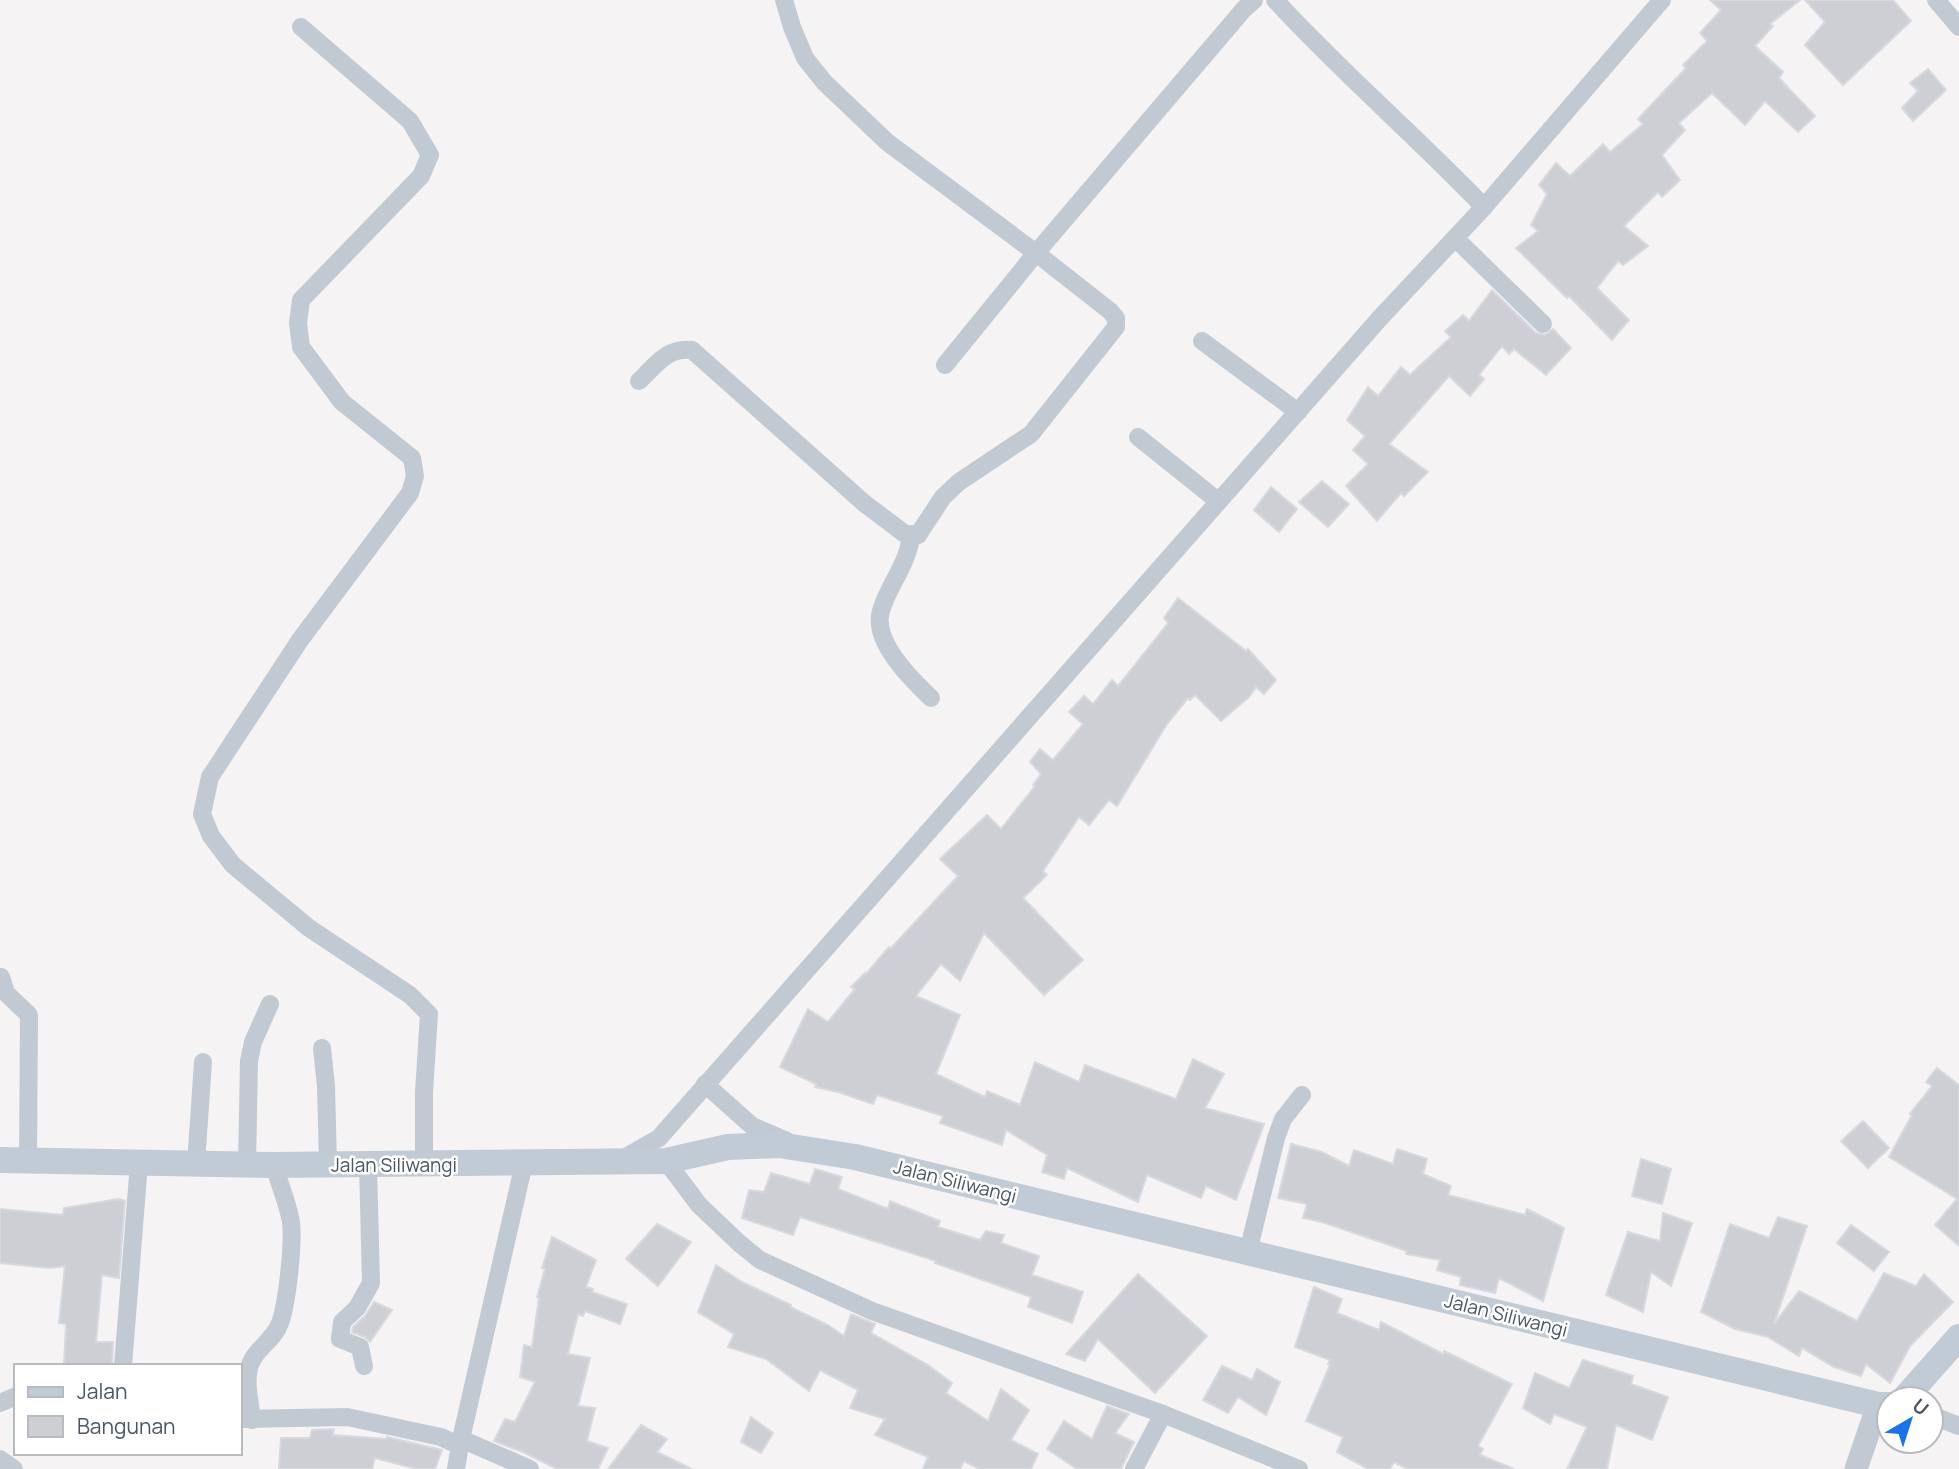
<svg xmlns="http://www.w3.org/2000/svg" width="1959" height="1469" font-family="Manrope,sans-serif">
  <rect width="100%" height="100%" fill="#f5f3f3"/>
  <g fill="#cdcfd5" stroke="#d7d9de" stroke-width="2">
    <path d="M1710,0H1800L1770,24L1773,26L1755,46L1783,72L1779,78L1815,116L1798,132L1765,101L1745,125L1712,93L1679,123L1685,130L1662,155L1680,180L1662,197L1658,192L1624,226L1648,246L1623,265L1618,261L1597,288L1629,320L1612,340L1569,296L1567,298L1516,248L1538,231L1531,225L1547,194L1539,185L1556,163L1570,176L1603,144L1610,152L1643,124L1638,119L1686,68L1683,65L1707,41L1700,33L1721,10Z"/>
    <path d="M1805,0H1893L1911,21L1843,85L1805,45L1825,22Z"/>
    <path d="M1928,69L1946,90L1913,121L1902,108L1918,91L1910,83Z"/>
    <path d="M1492,290L1536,333L1545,335L1553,329L1571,348L1546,375L1514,349L1509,354L1502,346L1479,375L1484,379L1470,396L1449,376L1389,444L1428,472L1404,496L1401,493L1377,521L1346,486L1368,464L1353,450L1365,436L1347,420L1368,387L1378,396L1401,367L1410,375L1451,337L1445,331L1463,315L1469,321Z"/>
    <path d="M1322,481L1349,504L1328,527L1299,502Z"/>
    <path d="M1271,487L1297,509L1279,532L1254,510Z"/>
    <path d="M1178,598L1246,651L1248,649L1276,680L1264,694L1256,687L1249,697L1221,721L1195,695L1190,700L1188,698L1167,724L1117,806L1109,800L1089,825L1079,817L1043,871L1047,875L1023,898L1083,960L1044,995L984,933L960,981L941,964L916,996L960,1015L936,1074L985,1097L987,1091L1020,1105L1035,1062L1079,1082L1085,1065L1176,1099L1193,1059L1224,1074L1205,1108L1264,1124L1236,1200L1206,1186L1201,1198L1147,1175L1138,1202L1067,1168L1064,1179L1042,1172L1047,1155L1006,1130L1002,1145L940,1123L943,1116L877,1095L873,1104L838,1092L815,1087L816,1084L780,1067L808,1009L828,1022L855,989L851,987L865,973L866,974L889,947L891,948L958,876L940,859L987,815L1001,829L1035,786L1033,785L1041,774L1030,762L1040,749L1053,760L1083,724L1069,712L1084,696L1093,704L1112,680L1118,686L1168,623L1164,618Z"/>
    <path d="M1937,1068L1959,1085V1246L1935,1225L1957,1199L1889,1157L1912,1115L1910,1114L1932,1086L1926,1082Z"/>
    <path d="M1863,1121L1889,1148L1868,1168L1841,1141Z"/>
    <path d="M1291,1144L1322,1152L1349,1166L1354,1150L1393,1164L1397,1149L1427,1159L1423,1174L1451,1186L1448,1195L1525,1215L1527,1209L1564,1228L1543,1301L1499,1278L1495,1293L1460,1285L1461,1277L1437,1270L1440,1260L1406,1254L1407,1251L1322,1222L1303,1218L1307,1204L1278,1198Z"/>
    <path d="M1641,1159L1671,1169L1662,1204L1632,1196Z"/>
    <path d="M815,1169L842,1177L838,1189L888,1209L890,1201L940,1221L938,1227L980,1240L986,1231L1004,1235L1001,1243L1039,1256L1032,1275L1083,1292L1072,1323L1028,1307L1031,1297L935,1263L936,1261L800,1217L793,1235L742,1218L749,1190L764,1192L771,1173L810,1184Z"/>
    <path d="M118,1199L125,1201L119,1278L102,1275L96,1342H113L112,1366H64L66,1324L59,1323L65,1266L50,1268L0,1263V1209L63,1215L64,1208Z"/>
    <path d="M1663,1213L1692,1223L1671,1286L1651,1272L1643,1312L1606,1295L1628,1232L1660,1241Z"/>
    <path d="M1778,1217L1807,1226L1774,1324L1799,1291L1857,1321L1884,1273L1916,1286L1924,1274L1953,1302L1910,1346L1890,1383L1866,1364L1861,1376L1834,1367L1802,1348L1799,1356L1768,1337L1735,1329L1701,1312L1730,1224L1769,1238Z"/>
    <path d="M657,1224L691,1242L658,1286L626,1259Z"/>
    <path d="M1851,1225L1889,1252L1874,1271L1837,1243Z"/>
    <path d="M552,1237L596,1260L586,1287L593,1289L592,1292L627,1304L620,1324L585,1311L583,1316L578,1314L568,1354L590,1358L578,1406L595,1408L587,1441L608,1448L598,1469H557L523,1452L494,1441L505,1419L515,1422L535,1382L520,1377L524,1345L532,1347L539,1298L537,1297L545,1269L542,1268Z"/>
    <path d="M716,1265L742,1282L791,1305L790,1307L828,1325L844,1336L851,1314L875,1324L871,1333L928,1365L952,1383L946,1393L988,1421L1001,1389L1029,1410L1011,1440L1038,1454L1031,1469H979L964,1461L960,1469H923L928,1457L875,1435L885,1419L850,1408L858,1390L820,1370L809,1391L766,1359L728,1347L734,1334L698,1312Z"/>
    <path d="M1138,1274L1207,1336L1155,1393L1098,1339L1085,1361L1066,1354Z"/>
    <path d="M1314,1287L1342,1299L1337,1313L1379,1330L1381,1322L1443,1354L1444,1351L1512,1384L1478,1446L1483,1449L1480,1455L1514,1469H1407L1394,1462L1390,1469H1368L1337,1452L1343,1437L1306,1421L1330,1365L1328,1364L1330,1360L1295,1347Z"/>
    <path d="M374,1302L392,1310L370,1342L365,1337L352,1332L353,1327L365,1316Z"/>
    <path d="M1583,1360L1633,1376L1631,1384L1668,1397L1652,1440L1616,1425L1607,1469H1567L1587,1427L1554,1414L1550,1424L1523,1408L1535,1373L1569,1388Z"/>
    <path d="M1222,1366L1252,1380L1257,1369L1280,1382L1266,1415L1238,1397L1228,1413L1203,1400Z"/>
    <path d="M1107,1406L1129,1414L1115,1433L1134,1442L1121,1469H1077L1047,1449L1064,1421L1092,1439Z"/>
    <path d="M751,1417L773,1433L761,1453L741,1442Z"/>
    <path d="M641,1425L667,1439L657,1452L692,1469H608Z"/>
    <path d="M334,1429L333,1435L386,1439L387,1437L442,1450L435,1469H417L375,1458L372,1469H279L281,1438H310L312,1430Z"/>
  </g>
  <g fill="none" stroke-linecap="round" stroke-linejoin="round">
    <g stroke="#c1cad2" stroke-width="18">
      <path d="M1275,0C1341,72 1416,136 1484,207"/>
      <path d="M1936,0L1959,27"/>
      <path d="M301,27L410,121L430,155L421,176L301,300L298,323L301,347L342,402L412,458L415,476L410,493L300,640L210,777L202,814L211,836L233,865L309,928L410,995L429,1014L424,1092V1165"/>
      <path d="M1455,238L1543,324"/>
      <path d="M1202,341L1298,412"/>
      <path d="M945,365L1036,253L1244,9L1254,0"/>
      <path d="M639,381C656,365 667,347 692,350L864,503L905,534L918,535L943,497L959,482L1031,434L1116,327V318L1110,311L1036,253L887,142L824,82L805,58L792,27L784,0"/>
      <path d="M1138,437L1218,501"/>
      <path d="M912,534C910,543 908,553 904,561C897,578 886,593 881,611C872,641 911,679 931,698"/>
      <path d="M1,977L6,993L29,1015L28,1161"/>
      <path d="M322,1048L326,1086L328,1165"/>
      <path d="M705,1084L752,1126L787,1141"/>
      <path d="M624,1158L659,1138L1380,318L1484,207L1662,0"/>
      <path d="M666,1161L699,1205L739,1243L760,1260L872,1311L1163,1414L1299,1469"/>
      <path d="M196,1164L203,1062"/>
      <path d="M247,1165L249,1061L253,1042L270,1004"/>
      <path d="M1248,1252L1276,1138L1283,1119L1302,1095"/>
      <path d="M123,1366L139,1163"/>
      <path d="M364,1366L360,1347L340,1339L342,1322L357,1308L371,1283L368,1165"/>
      <path d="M0,1403L16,1396"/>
      <path d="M1931,1415L1959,1426"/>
      <path d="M241,1419L347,1417L441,1437L460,1446"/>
      <path d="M252,1420C250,1400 242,1374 254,1357C262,1345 275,1337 280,1323C287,1304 295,1236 290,1217C286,1199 279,1183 274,1165"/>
      <path d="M461,1439L530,1469"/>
      <path d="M0,1459L14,1469"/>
      <path d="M456,1469L461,1439L524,1163"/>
      <path d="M1134,1469L1163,1414"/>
    </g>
    <path stroke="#c1cad2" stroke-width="23" d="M1856,1469L1878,1405"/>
    <g stroke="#c1cbd6" stroke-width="26">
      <path d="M0,1160L274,1165L666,1161L728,1147L779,1145L855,1157L1878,1405H1889"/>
      <path d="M1904,1399L1959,1337"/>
    </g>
  </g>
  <g text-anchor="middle" stroke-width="5" stroke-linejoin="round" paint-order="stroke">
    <g font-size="19" fill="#4a5661" stroke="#fff">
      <text x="394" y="1172">Jalan Siliwangi</text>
      <text transform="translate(955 1181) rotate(14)" y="7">Jalan Siliwangi</text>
      <text transform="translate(1506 1315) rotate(14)" y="7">Jalan Siliwangi</text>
    </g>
  </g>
  <rect x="14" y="1364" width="228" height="91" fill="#ffffff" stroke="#b7bbc0" stroke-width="2"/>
  <rect x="28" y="1387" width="35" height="10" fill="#c1cbd6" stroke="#b7bbc0" stroke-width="2"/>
  <text x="77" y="1399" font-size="21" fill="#4a5661">Jalan</text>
  <rect x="28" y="1416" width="35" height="21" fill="#cdcfd5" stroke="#b7bbc0" stroke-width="2"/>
  <text x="77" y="1434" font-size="21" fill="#4a5661">Bangunan</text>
  <g transform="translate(1910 1420) rotate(39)"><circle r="33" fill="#ffffff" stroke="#b7bbc0" stroke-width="2"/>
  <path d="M0-5L12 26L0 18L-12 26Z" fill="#1a73e8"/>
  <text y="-10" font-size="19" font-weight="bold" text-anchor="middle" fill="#4a5661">U</text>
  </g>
</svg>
